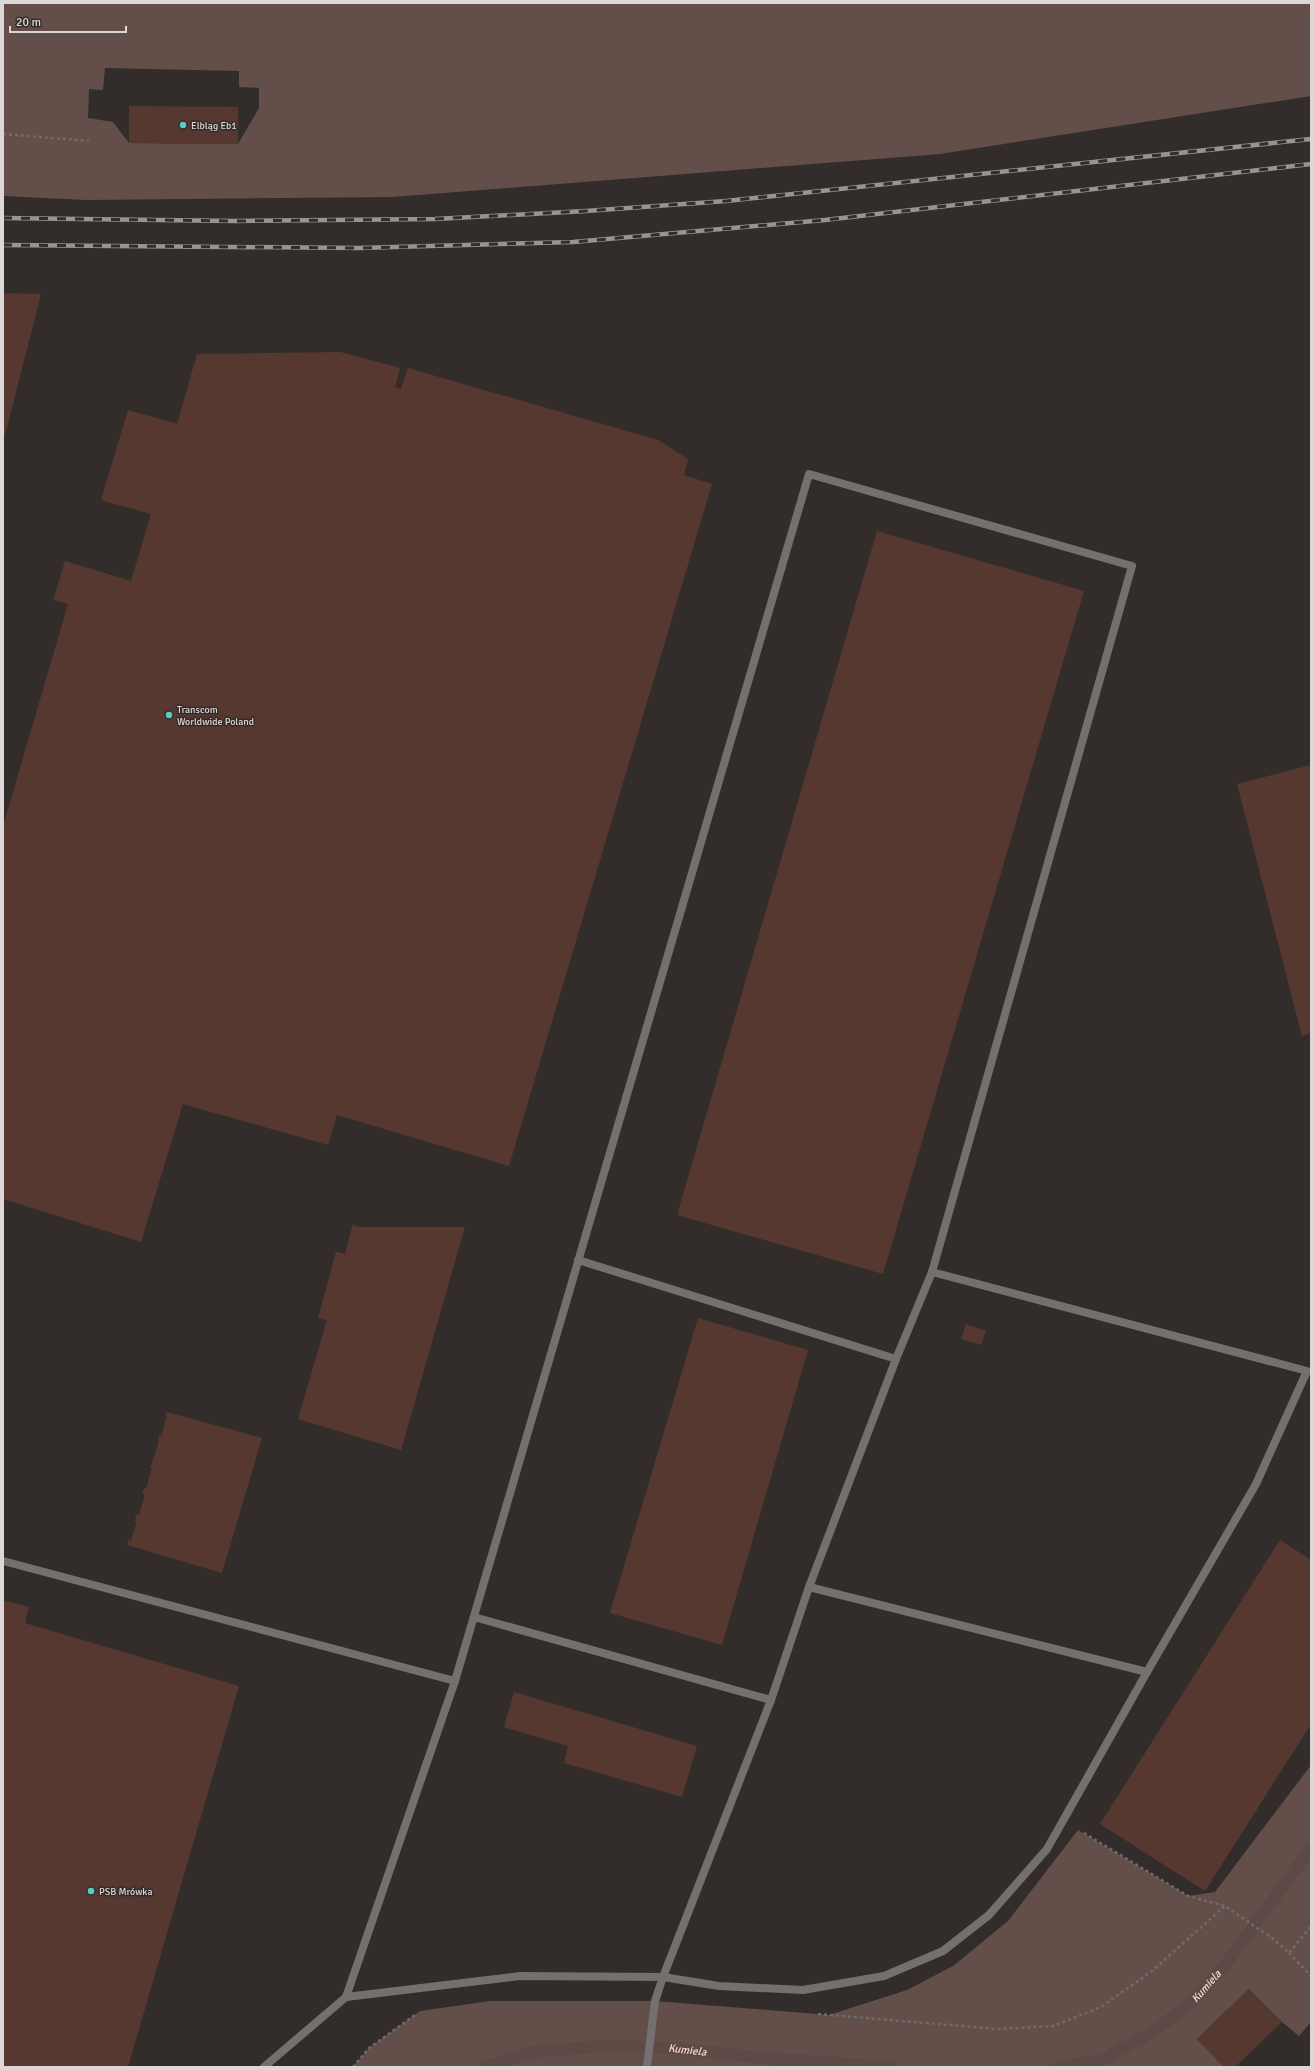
<svg xmlns="http://www.w3.org/2000/svg" width="1314" height="2070" font-family="Signika,sans-serif">
  <rect width="100%" height="100%" fill="#322d2b"/>
  <g fill="#644e49" fill-rule="evenodd">
    <path d="M3,3H1311V96L940,154L393,197L86,200L3,196ZM105,68L239,71V87L259,88V108L238,144L129,143L113,122L88,118L89,89L103,90Z"/>
    <path d="M1311,1765V2022L1299,2036L1282,2022L1249,1989L1197,2039L1224,2067H353L369,2048L420,2011L490,2001H655L829,2015L907,1990L953,1966L1008,1921L1078,1830L1188,1896L1215,1892Z"/>
  </g>
  <g fill="none" stroke-linecap="round" stroke-linejoin="round">
    <g stroke="#5d4945" stroke-width="12">
      <path id="s1" d="M484,2067L537,2051L610,2046L672,2048L763,2058L892,2067"/>
      <path id="s2" d="M1058,2067L1102,2060L1151,2033L1192,2002L1228,1961L1311,1848"/>
    </g>
  </g>
  <g fill="#573830">
    <path d="M129,106L238,107V144L129,143Z"/>
    <path d="M3,293L41,294L4,439H3Z"/>
    <path d="M340,352L400,368L395,387L401,389L408,368L658,440L688,459L684,475L712,484L509,1166L337,1115L328,1145L183,1104L141,1242L3,1199V826L68,604L53,600L65,561L131,581L151,514L101,500L128,410L177,424L197,354Z"/>
    <path d="M877,531L1084,591L883,1274L677,1215Z"/>
    <path d="M1311,765V1033L1302,1036L1237,784Z"/>
    <path d="M353,1224L357,1227H465L401,1450L298,1419L327,1320L318,1318L336,1252L345,1254Z"/>
    <path d="M698,1318L808,1350L722,1645L610,1613Z"/>
    <path d="M966,1324L986,1331L981,1345L961,1339Z"/>
    <path d="M167,1412L262,1438L222,1573L127,1545L128,1540L131,1541L137,1521H135L136,1515H139L145,1494H142L144,1488H146L152,1468H150L159,1441H158L159,1435L161,1436L167,1416L165,1415Z"/>
    <path d="M1280,1540L1311,1560V1724L1205,1891L1100,1824Z"/>
    <path d="M3,1600L29,1607L25,1623L239,1686L128,2067H3Z"/>
    <path d="M514,1692L697,1746L682,1797L564,1763L568,1746L504,1727Z"/>
    <path d="M1249,1989L1282,2022L1235,2067H1224L1197,2039Z"/>
  </g>
  <g fill="none" stroke-linecap="round" stroke-linejoin="round">
    <g stroke="#6f6b69" stroke-width="2.5" stroke-dasharray="3 3" stroke-linecap="butt">
      <path d="M3,134L89,141"/>
      <path d="M1084,1833L1188,1896L1225,1906L1272,1938L1289,1953L1311,1926"/>
      <path d="M1289,1953L1311,1976"/>
      <path d="M818,2014L997,2029L1054,2026L1101,2007L1152,1971L1225,1906"/>
      <path d="M353,2067L369,2048L415,2015"/>
    </g>
    <g stroke="#73706f" stroke-width="8">
      <path d="M578,1260L896,1359"/>
      <path d="M932,1272L1307,1371L1256,1484L1147,1672"/>
      <path d="M3,1561L455,1681L346,1997"/>
      <path d="M809,1587L1147,1672L1047,1849L989,1915L943,1951L884,1976L803,1990L719,1986L663,1977L771,1700Z"/>
      <path d="M474,1617L771,1700"/>
      <path d="M455,1681L809,474L1132,566L932,1272L896,1359L809,1587"/>
      <path d="M264,2067L346,1997L520,1976L663,1977L655,2001L647,2067"/>
    </g>
    <defs>
      <g id="rail">
        <path d="M3,218L235,221L435,219L586,211L726,201L1311,139"/>
        <path d="M3,245L359,248L573,242L825,220L1311,164"/>
      </g>
    </defs>
    <use href="#rail" stroke="#989492" stroke-width="4.5"/>
    <use href="#rail" stroke="#322d2b" stroke-width="3" stroke-dasharray="9" stroke-linecap="butt"/>
  </g>
  <g fill="#58cec0" stroke="#322d2b" stroke-width="1.5">
    <circle cx="183" cy="125" r="4"/>
    <circle cx="169" cy="715" r="4"/>
    <circle cx="91" cy="1891" r="4"/>
  </g>
  <g text-anchor="middle" stroke-width="3" stroke-linejoin="round" paint-order="stroke">
    <g font-size="10" fill="#dcd8d7" stroke="#322d2b" text-anchor="start">
      <text x="191" y="129">Elbląg Eb1</text>
      <text x="177" y="713">Transcom<tspan x="177" dy="12">Worldwide Poland</tspan></text>
      <text x="99" y="1895">PSB Mrówka</text>
    </g>
    <g font-size="11" font-style="italic" fill="#fdd6cc" stroke="#322d2b">
      <text dy="4" stroke="none"><textPath href="#s2" startOffset="173">Kumiela</textPath></text>
      <text dy="4" stroke="none"><textPath href="#s1" startOffset="206">Kumiela</textPath></text>
    </g>
  </g>
  <rect width="1314" height="2070" fill="none" stroke="#dcd8d7" stroke-width="8"/>
  <path d="M10 26v6h116v-6" fill="none" stroke="#dcd8d7" stroke-width="2"/>
  <text x="16" y="26" font-size="12" fill="#dcd8d7" stroke="#322d2b" stroke-width="3" paint-order="stroke">20 m</text>
</svg>
